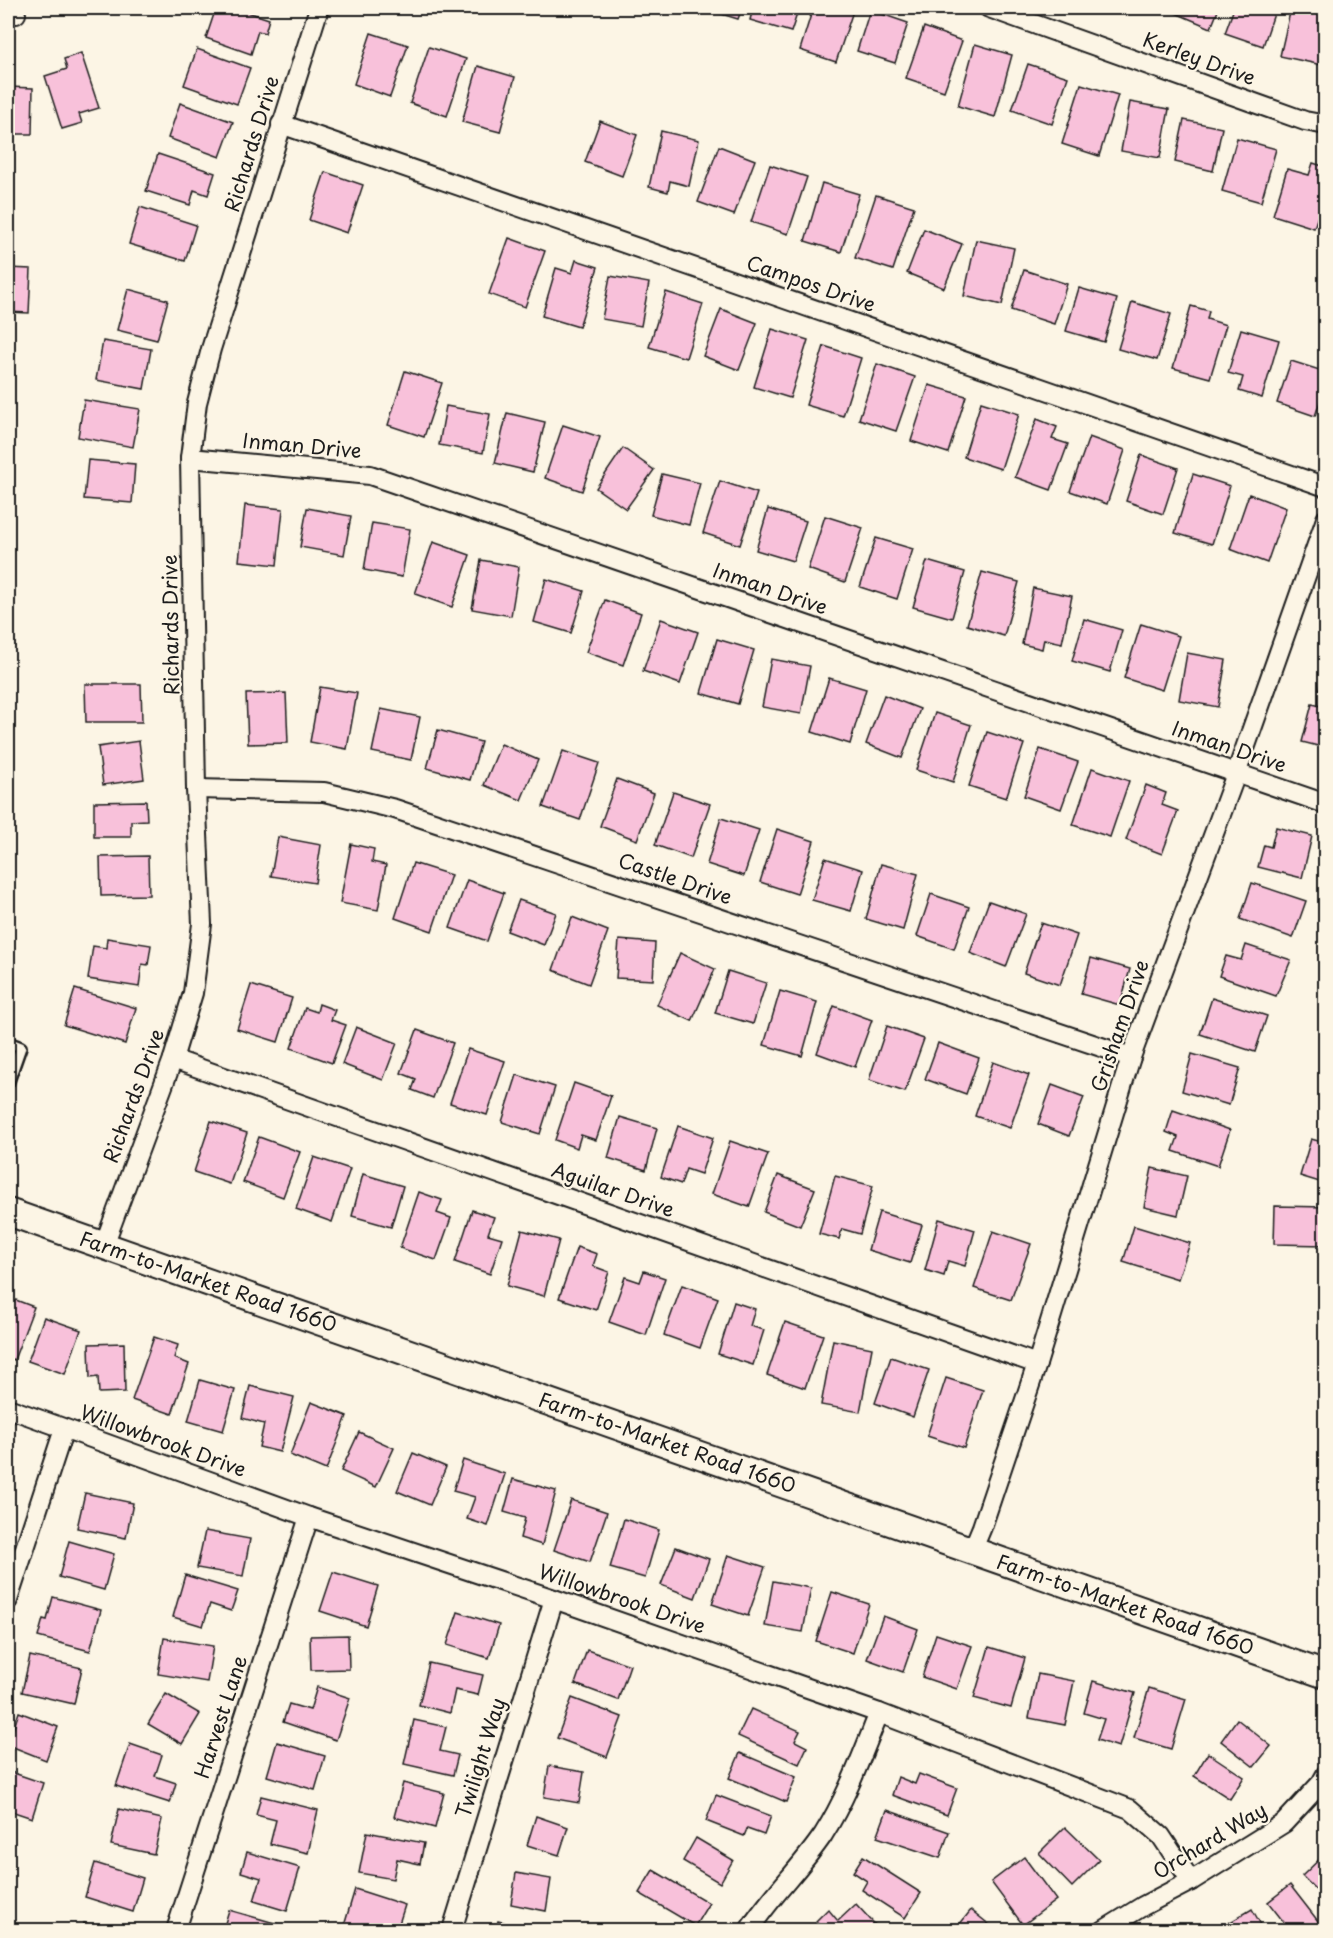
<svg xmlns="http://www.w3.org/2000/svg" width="1333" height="1938" font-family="'Playpen Sans',sans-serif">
  <rect width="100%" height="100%" fill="#fcf5e5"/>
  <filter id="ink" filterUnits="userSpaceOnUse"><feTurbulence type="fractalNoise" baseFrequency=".0167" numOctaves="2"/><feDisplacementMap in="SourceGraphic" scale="12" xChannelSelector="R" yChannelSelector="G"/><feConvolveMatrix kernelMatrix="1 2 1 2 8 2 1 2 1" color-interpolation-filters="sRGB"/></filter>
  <g filter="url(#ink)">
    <g fill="#f8c1da" stroke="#1c1c1c" stroke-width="1.5">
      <path d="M216,8H235L269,19L265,33L258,31L251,54L206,38Z"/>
      <path d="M702,8H742L738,19Z"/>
      <path d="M753,8H799L791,32L750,20Z"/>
      <path d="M813,8H854L836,62L800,50Z"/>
      <path d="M1172,8H1219L1211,28L1171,11Z"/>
      <path d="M1234,8H1276L1263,46L1225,33Z"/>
      <path d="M1291,8L1326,14V48L1322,65L1280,56Z"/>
      <path d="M870,10L908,23L895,63L857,51Z"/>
      <path d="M924,27L962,41L944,91L906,78Z"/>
      <path d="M371,33L408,45L390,97L354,84Z"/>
      <path d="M975,44L1012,55L995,117L958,106Z"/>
      <path d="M429,47L466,59L447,116L410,103Z"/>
      <path d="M197,49L250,68L237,104L184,85Z"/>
      <path d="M81,53L99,108L79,114L82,123L62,129L45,76L67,69L64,59Z"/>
      <path d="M1028,64L1068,77L1052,124L1012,110Z"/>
      <path d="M478,66L515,77L500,132L462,122Z"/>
      <path d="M1081,84L1118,95L1099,156L1062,144Z"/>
      <path d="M8,87L33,88L32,134H8Z"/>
      <path d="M1130,102L1169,109L1160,158L1121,151Z"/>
      <path d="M180,103L233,122L220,157L168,138Z"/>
      <path d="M1184,120L1222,128L1213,171L1175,162Z"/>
      <path d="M600,121L637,135L622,176L585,162Z"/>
      <path d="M661,131L699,140L689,186L670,181L668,192L649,187Z"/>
      <path d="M1237,138L1276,149L1261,202L1222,191Z"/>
      <path d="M719,146L755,160L734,215L698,202Z"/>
      <path d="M158,154L215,173L208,195L194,190L190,205L146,191Z"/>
      <path d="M1313,163L1326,167V191L1314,228L1273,215L1287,169L1309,175Z"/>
      <path d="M770,165L807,177L788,234L751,222Z"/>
      <path d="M325,172L363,185L347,233L309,220Z"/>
      <path d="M822,183L859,194L841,252L805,241Z"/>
      <path d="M876,195L914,207L893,270L855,258Z"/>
      <path d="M140,207L196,225L185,261L129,244Z"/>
      <path d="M924,229L962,244L944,288L907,273Z"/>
      <path d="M509,238L545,251L525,307L489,294Z"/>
      <path d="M976,240L1014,248L1002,305L964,296Z"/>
      <path d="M576,260L598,267L579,327L542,316L556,268L572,273Z"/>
      <path d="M8,268L31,269L29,313L8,312Z"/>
      <path d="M1024,270L1067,284L1054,324L1011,310Z"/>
      <path d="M610,276L649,283L641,326L602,319Z"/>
      <path d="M1079,288L1117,299L1104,342L1066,331Z"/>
      <path d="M128,289L168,300L157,340L117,330Z"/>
      <path d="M666,292L703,304L686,358L649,347Z"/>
      <path d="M1132,302L1171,314L1157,360L1118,349Z"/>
      <path d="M1191,306L1209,311L1207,319L1226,325L1210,378L1173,368Z"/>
      <path d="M721,309L757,323L739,370L703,356Z"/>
      <path d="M772,329L808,340L790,398L754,387Z"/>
      <path d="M1241,329L1279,340L1262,398L1239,391L1243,377L1228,373Z"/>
      <path d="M103,341L151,349L144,389L96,380Z"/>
      <path d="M824,346L861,358L843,416L806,405Z"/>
      <path d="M1291,361L1326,372V385L1315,416L1277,403Z"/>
      <path d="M877,364L915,377L896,431L859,419Z"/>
      <path d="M405,371L442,383L424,437L388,425Z"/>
      <path d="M929,385L966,396L948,453L911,441Z"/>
      <path d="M84,400L140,409L133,447L78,437Z"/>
      <path d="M981,402L1019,414L1001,469L964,457Z"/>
      <path d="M446,406L490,414L483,453L439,445Z"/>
      <path d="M507,413L545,422L533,472L495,463Z"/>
      <path d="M1037,419L1057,427L1052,439L1068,444L1051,490L1015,477Z"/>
      <path d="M563,425L600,437L582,491L545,478Z"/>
      <path d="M1089,437L1125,450L1107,504L1070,491Z"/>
      <path d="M623,448L654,470L626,509L596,488Z"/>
      <path d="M1141,455L1178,468L1163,514L1126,501Z"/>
      <path d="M88,460L135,464L132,503L84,499Z"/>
      <path d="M662,474L700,483L689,525L651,515Z"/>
      <path d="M1193,474L1230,486L1212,544L1175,533Z"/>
      <path d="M720,481L757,493L740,545L703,533Z"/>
      <path d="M1249,494L1286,508L1267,563L1230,549Z"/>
      <path d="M245,505L283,509L277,565L239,561Z"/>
      <path d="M307,508L351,516L344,555L300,547Z"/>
      <path d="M768,509L806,521L793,561L756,550Z"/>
      <path d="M825,516L863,528L845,582L808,569Z"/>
      <path d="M372,523L410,529L402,577L364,570Z"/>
      <path d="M876,538L913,549L897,599L860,587Z"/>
      <path d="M433,542L470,555L452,607L415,594Z"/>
      <path d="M481,560L519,567L511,616L472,609Z"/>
      <path d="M927,561L965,572L952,618L913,607Z"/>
      <path d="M982,572L1019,582L1004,636L967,625Z"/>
      <path d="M546,579L584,591L571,633L534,622Z"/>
      <path d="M1033,588L1072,596L1062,643L1044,639L1042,649L1022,644Z"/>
      <path d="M605,600L641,613L623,665L586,652Z"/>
      <path d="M661,619L698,632L680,684L643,671Z"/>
      <path d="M1084,619L1122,630L1110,672L1072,661Z"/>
      <path d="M1141,624L1179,636L1162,690L1124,678Z"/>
      <path d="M717,639L754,650L738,704L701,693Z"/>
      <path d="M1187,653L1226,660L1218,707L1179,700Z"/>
      <path d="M771,659L810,666L801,714L762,707Z"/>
      <path d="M1326,664V691L1319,689Z"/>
      <path d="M829,678L866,689L850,744L812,732Z"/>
      <path d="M85,684H141L142,722H86Z"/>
      <path d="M320,687L357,693L347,749L310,742Z"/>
      <path d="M286,693L288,743L248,744L246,694Z"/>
      <path d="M884,695L920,709L902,758L866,744Z"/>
      <path d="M1312,704L1326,707V748L1302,742Z"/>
      <path d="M381,709L420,717L411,760L372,752Z"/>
      <path d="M935,713L971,725L953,782L916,770Z"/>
      <path d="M438,730L481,742L470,780L427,768Z"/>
      <path d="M987,732L1024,744L1006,798L969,786Z"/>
      <path d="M139,741L144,779L103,785L98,747Z"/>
      <path d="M501,744L538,760L521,800L484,785Z"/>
      <path d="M1040,749L1078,762L1061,809L1024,796Z"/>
      <path d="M563,751L599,763L580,820L543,807Z"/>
      <path d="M1092,768L1129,781L1110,837L1073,825Z"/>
      <path d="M617,779L654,793L637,840L600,826Z"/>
      <path d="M1146,785L1166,793L1162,805L1178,811L1162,854L1126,840Z"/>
      <path d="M673,792L710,804L691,858L655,845Z"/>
      <path d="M146,801L147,820L131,821V837H94V802Z"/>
      <path d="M721,818L759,830L744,876L707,864Z"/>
      <path d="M1276,827L1312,836L1302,878L1258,867L1264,845L1271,847Z"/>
      <path d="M777,829L814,841L797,894L760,882Z"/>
      <path d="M278,837L321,845L315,883L271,876Z"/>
      <path d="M351,844L374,849L372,862L386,865L378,910L340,903Z"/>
      <path d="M148,856L149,895L101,896L100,857Z"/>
      <path d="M825,858L863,870L851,911L812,900Z"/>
      <path d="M413,863L451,875L432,931L395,918Z"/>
      <path d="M881,864L918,874L903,930L866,919Z"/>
      <path d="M467,880L504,893L487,941L450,928Z"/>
      <path d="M1252,883L1306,901L1293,938L1240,919Z"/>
      <path d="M931,894L969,907L954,949L917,936Z"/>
      <path d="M519,900L556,913L544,945L507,931Z"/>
      <path d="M989,901L1026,914L1006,967L970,953Z"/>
      <path d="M572,917L608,931L589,984L553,970Z"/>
      <path d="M1041,923L1077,935L1060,985L1024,973Z"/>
      <path d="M107,938L151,945L148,965L142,964L139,987L88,979L93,946L106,948Z"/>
      <path d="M619,940L655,943L653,980L616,978Z"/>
      <path d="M1246,945L1291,960L1276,996L1219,976L1226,956L1241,960Z"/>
      <path d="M680,953L715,969L692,1021L657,1005Z"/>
      <path d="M1091,958L1130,969L1120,1005L1081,994Z"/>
      <path d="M728,971L766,983L753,1024L715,1013Z"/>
      <path d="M251,985L292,998L278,1042L237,1029Z"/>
      <path d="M75,989L136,1008L125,1044L64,1025Z"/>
      <path d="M780,991L817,1002L802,1056L764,1045Z"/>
      <path d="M1212,998L1267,1016L1255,1052L1200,1034Z"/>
      <path d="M319,1004L335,1010L331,1020L346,1025L332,1063L291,1048L305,1008L317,1012Z"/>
      <path d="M834,1006L872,1020L855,1067L817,1053Z"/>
      <path d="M887,1026L924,1039L905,1092L869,1080Z"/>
      <path d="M356,1027L397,1043L383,1080L342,1064Z"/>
      <path d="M417,1030L453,1043L433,1098L412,1090L416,1079L401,1073Z"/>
      <path d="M938,1043L979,1058L966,1094L925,1079Z"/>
      <path d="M468,1049L505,1061L487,1115L450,1103Z"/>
      <path d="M1192,1054L1240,1068L1229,1105L1182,1091Z"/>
      <path d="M993,1062L1029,1075L1010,1128L975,1116Z"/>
      <path d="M517,1075L555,1087L540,1134L502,1122Z"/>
      <path d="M574,1083L611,1096L596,1140L581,1135L577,1148L555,1140Z"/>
      <path d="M1052,1085L1084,1097L1069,1136L1038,1124Z"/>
      <path d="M1173,1110L1230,1130L1218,1166L1173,1151L1178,1137L1166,1132Z"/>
      <path d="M620,1117L657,1128L646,1170L608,1158Z"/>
      <path d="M211,1121L247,1133L230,1184L194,1172Z"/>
      <path d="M678,1126L713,1138L701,1174L686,1169L681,1184L661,1177Z"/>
      <path d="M259,1137L300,1152L283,1197L243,1182Z"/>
      <path d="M1311,1139L1326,1143V1184L1300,1176Z"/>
      <path d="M730,1141L768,1154L749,1207L712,1194Z"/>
      <path d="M314,1157L350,1169L332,1222L296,1209Z"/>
      <path d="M1152,1168L1187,1176L1178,1215L1144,1207Z"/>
      <path d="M363,1174L403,1186L391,1227L352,1216Z"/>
      <path d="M778,1175L815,1189L800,1226L764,1212Z"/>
      <path d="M835,1176L873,1186L860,1234L842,1229L839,1239L819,1234Z"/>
      <path d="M419,1192L442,1200L437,1213L451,1218L436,1260L400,1248Z"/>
      <path d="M1275,1206L1326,1207V1245L1274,1244Z"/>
      <path d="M472,1210L494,1217L488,1234L502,1238L490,1274L455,1262Z"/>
      <path d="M879,1212L922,1225L910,1263L868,1250Z"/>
      <path d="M939,1219L975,1230L965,1266L948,1261L944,1276L925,1270Z"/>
      <path d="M1134,1226L1190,1243L1178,1279L1123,1262Z"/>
      <path d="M522,1230L559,1240L544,1296L507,1286Z"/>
      <path d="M993,1231L1031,1244L1011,1300L974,1288Z"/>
      <path d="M577,1247L597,1254L593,1266L609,1272L596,1310L559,1298Z"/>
      <path d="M644,1271L665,1278L646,1335L609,1322L625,1277L640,1282Z"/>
      <path d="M682,1285L718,1298L700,1348L664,1335Z"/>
      <path d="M8,1297L34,1307L14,1360L8,1357Z"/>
      <path d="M734,1302L755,1309L750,1326L764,1330L753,1365L718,1354Z"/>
      <path d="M44,1317L81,1330L65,1374L28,1361Z"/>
      <path d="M785,1322L823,1335L805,1388L767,1375Z"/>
      <path d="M154,1337L178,1345L174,1358L189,1364L172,1414L132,1400Z"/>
      <path d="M833,1340L872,1348L860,1412L821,1405Z"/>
      <path d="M124,1343L125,1392L99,1393L98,1377L90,1378L89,1344Z"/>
      <path d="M891,1357L929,1370L913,1417L875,1403Z"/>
      <path d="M946,1378L983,1390L964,1448L927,1436Z"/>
      <path d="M200,1380L235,1390L223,1431L188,1421Z"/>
      <path d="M250,1386L294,1397L280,1452L259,1447L264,1424L242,1418Z"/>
      <path d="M311,1402L347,1416L326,1470L290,1455Z"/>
      <path d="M359,1432L394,1448L376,1487L341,1471Z"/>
      <path d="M413,1453L446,1467L430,1505L397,1491Z"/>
      <path d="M463,1460L505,1474L488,1526L467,1519L475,1497L453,1491Z"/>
      <path d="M513,1479L556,1491L542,1545L520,1538L525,1518L504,1512Z"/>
      <path d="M85,1493L133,1503L126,1538L77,1528Z"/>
      <path d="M571,1500L607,1512L590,1562L554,1550Z"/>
      <path d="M624,1519L659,1530L645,1578L610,1568Z"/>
      <path d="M205,1531L250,1539L243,1576L197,1568Z"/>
      <path d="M69,1541L114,1554L104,1590L59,1577Z"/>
      <path d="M676,1547L709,1559L695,1598L661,1585Z"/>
      <path d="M728,1555L765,1567L748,1616L712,1604Z"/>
      <path d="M333,1572L378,1586L366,1626L320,1611Z"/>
      <path d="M185,1575L238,1591L231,1611L210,1604L203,1626L173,1617Z"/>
      <path d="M773,1581L811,1588L803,1632L765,1626Z"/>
      <path d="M832,1592L869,1604L853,1653L816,1641Z"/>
      <path d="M53,1597L101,1610L90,1651L38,1637L43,1619L47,1620Z"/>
      <path d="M458,1612L499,1625L489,1658L447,1645Z"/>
      <path d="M883,1616L918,1629L903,1672L867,1659Z"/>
      <path d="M936,1634L972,1646L957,1689L922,1677Z"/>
      <path d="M348,1635L349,1669L311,1670L310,1636Z"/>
      <path d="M164,1638L213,1646L207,1682L158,1674Z"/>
      <path d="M989,1647L1025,1658L1011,1708L974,1698Z"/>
      <path d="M587,1650L630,1665L618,1700L575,1684Z"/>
      <path d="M30,1656L82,1668L74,1704L22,1692Z"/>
      <path d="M429,1663L483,1675L478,1695L455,1690L450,1713L419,1705Z"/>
      <path d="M1038,1674L1074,1681L1065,1725L1029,1718Z"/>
      <path d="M1093,1681L1135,1693L1119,1747L1097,1740L1104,1719L1084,1713Z"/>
      <path d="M317,1687L350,1698L336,1740L283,1722L289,1704L310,1710Z"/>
      <path d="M1149,1688L1186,1699L1171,1749L1134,1738Z"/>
      <path d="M166,1694L200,1714L182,1744L148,1724Z"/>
      <path d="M572,1698L622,1717L607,1757L557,1738Z"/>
      <path d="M751,1709L800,1731L795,1741L807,1747L799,1764L738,1736Z"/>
      <path d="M19,1712L58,1727L46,1760L8,1745Z"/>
      <path d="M1237,1719L1271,1746L1254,1767L1221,1741Z"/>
      <path d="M414,1720L446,1727L440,1751L458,1755L453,1775L404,1764Z"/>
      <path d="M277,1742L325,1756L315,1790L267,1776Z"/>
      <path d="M130,1744L162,1755L155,1776L176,1783L170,1803L116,1786Z"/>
      <path d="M740,1753L796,1777L786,1802L729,1778Z"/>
      <path d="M1208,1753L1244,1777L1230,1799L1194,1776Z"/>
      <path d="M549,1766L584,1772L579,1803L544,1797Z"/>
      <path d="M8,1771L43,1783L32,1818L8,1810Z"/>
      <path d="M919,1774L957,1788L947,1815L892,1795L898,1777L915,1784Z"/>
      <path d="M403,1783L444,1793L435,1828L394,1817Z"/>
      <path d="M716,1795L771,1816L764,1835L747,1829L744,1836L706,1821Z"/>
      <path d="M261,1796L318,1810L308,1853L270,1844L276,1820L256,1815Z"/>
      <path d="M119,1809L162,1819L154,1854L111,1845Z"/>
      <path d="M887,1810L949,1832L940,1858L877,1837Z"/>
      <path d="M536,1816L568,1827L559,1855L527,1845Z"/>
      <path d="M1065,1827L1099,1860L1072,1887L1039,1853Z"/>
      <path d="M367,1832L424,1843L420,1864L397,1859L393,1879L359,1873Z"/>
      <path d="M696,1838L733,1860L720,1883L683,1861Z"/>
      <path d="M247,1852L300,1868L287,1911L254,1901L261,1878L241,1872Z"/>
      <path d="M1326,1853V1900L1302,1876Z"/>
      <path d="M863,1856L921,1893L905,1918L862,1890L867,1881L853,1872Z"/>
      <path d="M1024,1857L1056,1900L1023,1925L991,1882Z"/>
      <path d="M95,1863L143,1878L133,1912L85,1897Z"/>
      <path d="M653,1870L709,1903L695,1926L639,1893Z"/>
      <path d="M516,1873L551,1879L546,1911L511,1904Z"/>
      <path d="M1290,1885L1325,1930H1290L1268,1902Z"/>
      <path d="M355,1889L405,1905L397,1930H358L344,1926Z"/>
      <path d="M856,1904L880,1930H825L816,1921L828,1909L838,1921Z"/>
      <path d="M1252,1909L1264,1930H1217Z"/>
      <path d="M229,1910L278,1924L276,1930H223Z"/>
      <path d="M971,1910L996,1930H955Z"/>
      <path d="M498,1921L536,1930H496Z"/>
      <path d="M84,1923L117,1930H82Z"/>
    </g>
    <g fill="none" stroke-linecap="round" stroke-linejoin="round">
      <defs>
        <path id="lane" d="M8,1042L21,1047L8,1084"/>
        <g id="street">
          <path d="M989,8L1305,121L1326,125"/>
          <path d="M8,11L16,14"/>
          <path d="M281,124L1326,487"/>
          <path d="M190,458L370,475L1326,804"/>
          <path d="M196,789L324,792L395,809L1131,1057"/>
          <path d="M173,1059L1037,1364"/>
          <path d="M104,1245L173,1059L193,993L202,924L196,789L190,458L197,403L211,349L319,8"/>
          <path d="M8,1408L309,1517L554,1599L879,1713L1130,1809L1161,1836L1191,1881"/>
          <path d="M972,1551L982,1527L1037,1364L1131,1057L1236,774L1326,519"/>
          <path d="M8,1600L64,1429"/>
          <path d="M176,1930L309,1517"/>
          <path d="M452,1930L554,1599"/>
          <path d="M749,1930C771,1896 800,1869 823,1835C847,1797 862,1755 879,1713"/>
          <path d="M1104,1930L1143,1906L1191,1881L1284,1823L1321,1783L1326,1774"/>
        </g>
        <path id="secondary" d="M8,1212L1326,1675"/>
      </defs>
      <use href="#lane" stroke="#1c1c1c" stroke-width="14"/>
      <use href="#street" stroke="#1c1c1c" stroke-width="22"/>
      <use href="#secondary" stroke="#1c1c1c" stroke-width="30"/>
      <use href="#lane" stroke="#fcf5e5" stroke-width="9"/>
      <use href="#street" stroke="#fcf5e5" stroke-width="18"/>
      <use href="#secondary" stroke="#fcf5e5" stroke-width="26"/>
    </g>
  </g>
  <g text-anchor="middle" stroke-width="4.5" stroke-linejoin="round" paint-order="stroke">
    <g font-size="20" fill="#1c1c1c" stroke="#fcf5e5">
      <text transform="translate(1199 59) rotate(20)" y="7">Kerley Drive</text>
      <text transform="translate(252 144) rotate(-73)" y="7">Richards Drive</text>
      <text transform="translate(811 284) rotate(19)" y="7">Campos Drive</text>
      <text transform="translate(302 446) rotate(5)" y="7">Inman Drive</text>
      <text transform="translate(770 589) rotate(19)" y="7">Inman Drive</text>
      <text transform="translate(171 625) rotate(-91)" y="7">Richards Drive</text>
      <text transform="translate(1229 747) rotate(19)" y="7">Inman Drive</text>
      <text transform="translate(675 879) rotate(19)" y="7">Castle Drive</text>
      <text transform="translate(1120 1026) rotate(-71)" y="7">Grisham Drive</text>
      <text transform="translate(134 1096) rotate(-70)" y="7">Richards Drive</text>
      <text transform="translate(613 1190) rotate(19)" y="7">Aguilar Drive</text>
      <text transform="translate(208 1282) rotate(19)" y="7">Farm-to-Market Road 1660</text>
      <text transform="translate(163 1441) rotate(20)" y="7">Willowbrook Drive</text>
      <text transform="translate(667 1443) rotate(19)" y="7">Farm-to-Market Road 1660</text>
      <text transform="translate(622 1599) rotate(19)" y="7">Willowbrook Drive</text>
      <text transform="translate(1125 1605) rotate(19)" y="7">Farm-to-Market Road 1660</text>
      <text transform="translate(221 1717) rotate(-72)" y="7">Harvest Lane</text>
      <text transform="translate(481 1758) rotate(-73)" y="7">Twilight Way</text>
      <text transform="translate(1210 1841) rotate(-31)" y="7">Orchard Way</text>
    </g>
  </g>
  <rect width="1333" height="1938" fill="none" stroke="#fcf5e5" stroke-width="30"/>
  <rect x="15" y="15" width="1303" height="1908" fill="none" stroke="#1c1c1c" stroke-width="2" filter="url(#ink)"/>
</svg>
